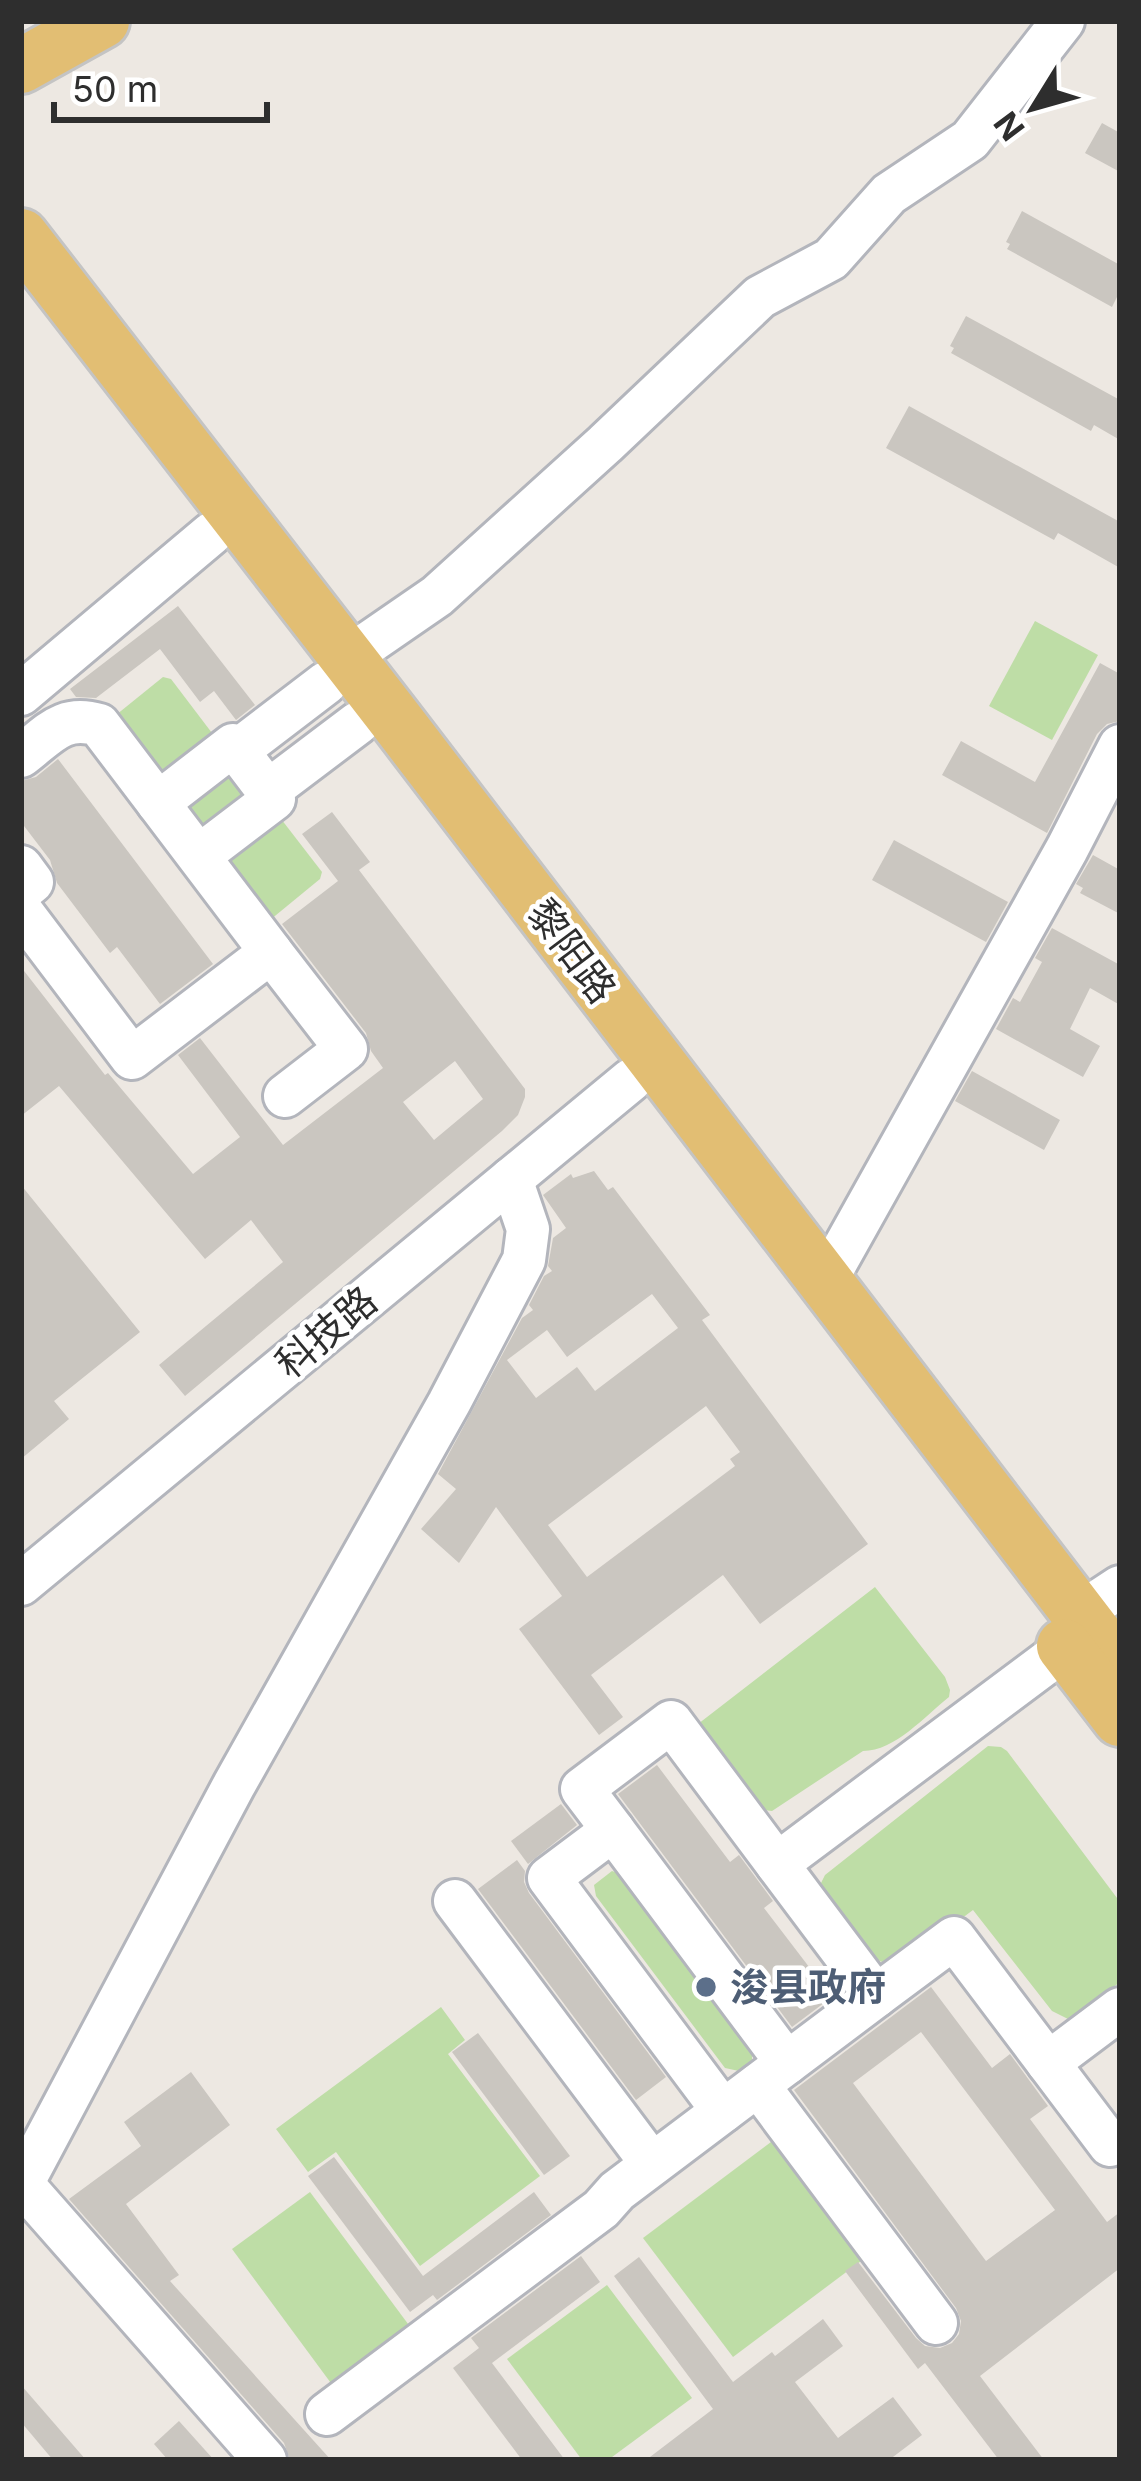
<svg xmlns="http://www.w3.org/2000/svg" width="1141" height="2481" font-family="Inter,'Noto Sans SC',sans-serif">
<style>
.green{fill:#bedda6}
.building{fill:#cac6c0;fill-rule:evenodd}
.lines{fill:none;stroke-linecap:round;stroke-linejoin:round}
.minor-casing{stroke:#b3b5bc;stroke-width:48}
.major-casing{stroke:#c4c4c4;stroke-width:60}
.minor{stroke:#fff;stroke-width:42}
.major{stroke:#e2be73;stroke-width:54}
.service-dot{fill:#5c6f8a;stroke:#fff;stroke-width:4.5}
.labels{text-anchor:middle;stroke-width:9;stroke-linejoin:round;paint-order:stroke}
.street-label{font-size:39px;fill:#2e2e2e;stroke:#fff}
.service-label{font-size:39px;font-weight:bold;fill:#4e5e75;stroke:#fff;text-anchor:start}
</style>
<rect width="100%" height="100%" fill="#ede8e2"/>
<!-- green -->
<g class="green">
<path d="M1035,621L1098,655L1052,740L989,706Z"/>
<path d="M163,677L171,679L215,737L162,782L116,715Z"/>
<path d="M232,765L256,791L204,835L181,804Z"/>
<path d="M278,815L322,872L320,879L270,920L222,855Z"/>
<path d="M875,1587L945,1677L950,1690L949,1697C925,1716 895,1751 863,1751L772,1811L764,1810L698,1724Z"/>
<path d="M988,1746L1001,1747L1007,1751L1120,1902V1982L1070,2020L1052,2011L973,1910L902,1963H884L868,1955L822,1895L820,1885L825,1875Z"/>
<path d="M612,1871L623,1875L752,2048V2060L739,2071L725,2068L596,1896L594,1885Z"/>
<path d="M441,2007L465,2040L448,2054L540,2176L420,2266L336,2152L308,2172L276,2129Z"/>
<path d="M775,2139L865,2258L733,2357L643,2238Z"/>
<path d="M310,2192L417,2336L339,2394L232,2249Z"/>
<path d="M607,2285L692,2398L608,2460H582L507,2359Z"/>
</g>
<!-- building -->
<g class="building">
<path d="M1102,123L1120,133V172L1085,153Z"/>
<path d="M1022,211L1120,265V291L1112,307L1007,249L1010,244L1006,242Z"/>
<path d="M966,316L1120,400V440L1094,425L1091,431L951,353L954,348L950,346Z"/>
<path d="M909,406L1120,522V568L1058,533L1054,540L886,448Z"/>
<path d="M178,606L255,705L236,720L214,691L200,702L160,649L96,698L76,697L70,689Z"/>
<path d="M1100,663L1120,674V721L1107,724L1097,734L1047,833L942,775L961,741L1035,782Z"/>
<path d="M58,759L213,964L160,1004L117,947L110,953L57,883L50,860L21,822V781L36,777Z"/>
<path d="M332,812L370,862L359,870L525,1089V1097L518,1115L502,1131L185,1396L159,1365L283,1262L251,1220L205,1259L59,1086L21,1116V967L105,1075L108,1073L193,1174L240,1137L178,1055L200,1038L283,1145L383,1068L371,1051L366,1033L282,924L338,881L302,834ZM455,1061L483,1099L434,1140L403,1102Z"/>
<path d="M894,840L1008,902L986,942L872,880Z"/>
<path d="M1093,855L1120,870V914L1080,893L1083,888L1076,884Z"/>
<path d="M1052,928L1120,965V1005L1090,988L1070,1029L1100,1046L1083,1077L996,1029L1013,998L1020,1002L1042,962L1035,958Z"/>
<path d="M972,1071L1060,1120L1044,1150L955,1101Z"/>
<path d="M594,1171L608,1190L613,1187L710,1315L702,1320L868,1544L760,1624L723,1575L591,1675L623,1717L599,1735L519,1629L562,1596L496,1507L459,1563L421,1529L456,1489L438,1474L522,1318L533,1310L529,1305L544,1276L552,1271L548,1266L553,1238L566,1228L543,1195L571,1174L573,1178ZM652,1294L678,1328L595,1391L577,1367L536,1398L507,1360L547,1330L567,1357ZM706,1406L740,1452L730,1459L735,1466L587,1577L548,1525Z"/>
<path d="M21,1185L140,1332L54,1401L69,1419L21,1459Z"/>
<path d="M657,1765L730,1862L739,1855L773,1901L764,1908L832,1997L792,2027L618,1794Z"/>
<path d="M561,1804L577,1825L528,1864L511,1841Z"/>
<path d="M517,1860L525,1871L524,1882L529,1893L666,2077L636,2100L478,1889Z"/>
<path d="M931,1987L992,2068L1010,2054L1048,2106L1030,2119L1107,2222L1120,2212V2268L980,2376L1044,2460H999L925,2363L918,2369L845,2271L858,2262L916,2338L925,2346L940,2348L952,2343L959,2334L961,2321L956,2308L794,2090ZM921,2032L1055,2210L986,2261L853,2083Z"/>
<path d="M478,2033L570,2156L544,2175L452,2052Z"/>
<path d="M191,2072L230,2125L126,2204L179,2275L170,2281L331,2460H290L284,2443L69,2199L141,2146L124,2122Z"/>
<path d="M334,2157L423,2276L534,2192L551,2215L437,2300L433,2295L410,2312L308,2176Z"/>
<path d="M581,2256L600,2282L492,2363L565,2460H522L453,2368L479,2348L471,2338Z"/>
<path d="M639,2257L733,2382L772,2352L775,2356L823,2319L843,2346L795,2382L838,2438L893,2397L922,2435L889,2460H646L713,2409L614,2276Z"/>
<path d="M21,2385L86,2460H53L21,2422Z"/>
<path d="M179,2421L214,2460H168L154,2444Z"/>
</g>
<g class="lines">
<!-- minor casing -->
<g class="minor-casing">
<g id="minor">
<path d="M347,658L437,596L605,444L760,297L831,259L889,194L970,140L1063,21"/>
<path d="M21,694L211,534"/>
<path d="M237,751L326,683"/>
<path d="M21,756C49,735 62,714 99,725L271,952L132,1058L21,911"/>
<path d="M268,791L358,723"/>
<path d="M158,803L233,745L274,799L199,856"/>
<path d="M21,867L32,882L21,891"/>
<path d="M271,952L346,1049L285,1096"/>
<path d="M825,1282L1067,849L1120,746"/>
<path d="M21,1584L631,1080"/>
<path d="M1079,1614L1120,1587"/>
<path d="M613,1830L582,1789L671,1722L777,1864"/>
<path d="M455,1901L652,2164"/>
<path d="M876,1996L954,1938L1110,2145"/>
<path d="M1048,2063L1120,2009"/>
<path d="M758,2085L936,2323"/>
<path d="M723,2111L549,1878L613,1830L787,2063"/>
<path d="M22,2184L265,2460"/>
<path d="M21,2186L234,1785L449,1403L524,1260L528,1229L511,1179"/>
<path d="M327,2414L601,2209L617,2191L876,1996L777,1864L1066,1648"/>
</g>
</g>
<!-- major casing -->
<g class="major-casing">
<g id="major">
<path d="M21,66L102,21"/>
<path d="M21,236L395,719L1120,1667"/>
<path d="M1064,1646L1120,1719"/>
</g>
</g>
<!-- minor -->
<use href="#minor" class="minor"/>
<!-- major -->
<use href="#major" class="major"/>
</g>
<!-- markers -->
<circle class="service-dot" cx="706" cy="1987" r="12"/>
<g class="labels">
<!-- street labels -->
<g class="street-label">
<text transform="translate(572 951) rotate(53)" y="14">黎阳路</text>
<text transform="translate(326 1332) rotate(-40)" y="14">科技路</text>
</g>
<!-- service labels -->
<g class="service-label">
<text x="730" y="2001">浚县政府</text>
</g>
</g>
<!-- border -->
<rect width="1141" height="2481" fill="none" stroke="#2e2e2e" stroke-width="48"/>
<!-- north arrow -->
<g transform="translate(1033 108) rotate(233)" stroke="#ffffff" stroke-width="9" paint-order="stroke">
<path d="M0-9L21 45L0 30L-21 45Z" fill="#2e2e2e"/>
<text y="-18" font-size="33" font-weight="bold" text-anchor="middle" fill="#2e2e2e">N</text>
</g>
<!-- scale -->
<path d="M54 102v18h213v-18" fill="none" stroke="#2e2e2e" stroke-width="6"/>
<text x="72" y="102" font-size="36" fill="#2e2e2e" stroke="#ffffff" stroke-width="9" paint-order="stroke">50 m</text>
</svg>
